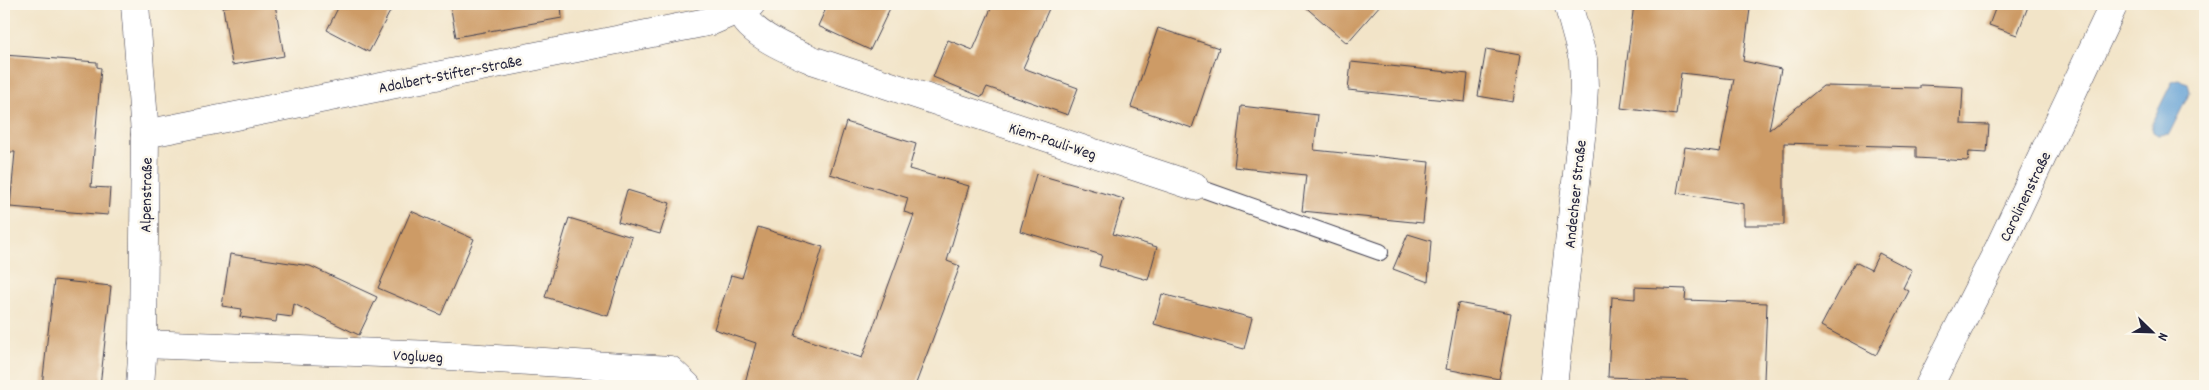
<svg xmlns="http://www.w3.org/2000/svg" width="2209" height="390" font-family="Dekko,sans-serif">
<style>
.water{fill:#64a1d5;stroke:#436288}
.building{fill:#cd9b66}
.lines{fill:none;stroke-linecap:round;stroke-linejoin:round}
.service-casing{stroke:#413f50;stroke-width:18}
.minor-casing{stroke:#413f50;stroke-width:29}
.tertiary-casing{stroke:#413f50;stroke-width:29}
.service{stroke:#fff;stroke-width:16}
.minor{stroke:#fff;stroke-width:28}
.tertiary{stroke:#fff;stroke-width:28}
.labels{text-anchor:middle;stroke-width:5;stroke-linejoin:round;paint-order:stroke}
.street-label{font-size:16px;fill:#22223b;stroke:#fbf7ec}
</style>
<rect width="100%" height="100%" fill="#fbf7ec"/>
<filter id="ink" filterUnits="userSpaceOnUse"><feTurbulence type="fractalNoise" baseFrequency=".02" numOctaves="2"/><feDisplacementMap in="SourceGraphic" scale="10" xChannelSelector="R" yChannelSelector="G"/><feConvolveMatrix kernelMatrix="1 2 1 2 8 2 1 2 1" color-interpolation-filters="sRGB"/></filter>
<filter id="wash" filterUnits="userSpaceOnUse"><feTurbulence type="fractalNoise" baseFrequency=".0096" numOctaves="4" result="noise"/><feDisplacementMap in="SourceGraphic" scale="20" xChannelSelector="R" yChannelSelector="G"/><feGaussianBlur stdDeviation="1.12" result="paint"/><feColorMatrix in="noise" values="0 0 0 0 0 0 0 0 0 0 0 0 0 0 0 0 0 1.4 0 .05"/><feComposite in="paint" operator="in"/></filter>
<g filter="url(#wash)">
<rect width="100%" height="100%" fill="#f2e4c8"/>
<!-- water -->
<path class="water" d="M2179,80L2188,83L2190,92L2169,134L2158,135L2153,132L2151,124L2172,82Z"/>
<g id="blocks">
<!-- building -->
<g class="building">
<path d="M240,4H275L284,56L232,65L223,7Z"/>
<path d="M340,4H394L369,52L327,30Z"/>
<path d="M450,4H561L562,18L456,37Z"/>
<path d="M828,4H892L870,50L818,26Z"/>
<path d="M993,4H1051L1023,68L1078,88L1068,115L987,87L982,97L933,77L948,40L973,50Z"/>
<path d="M1302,4H1381L1347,43Z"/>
<path d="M1634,4H1711L1750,9L1743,61L1781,69L1769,130L1823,86L1920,88V85L1963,87L1961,124L1989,125L1987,153L1969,152L1968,161L1916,158V147L1784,143V225H1744V204L1677,193L1685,147L1720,152L1734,79L1681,73L1676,115L1621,108Z"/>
<path d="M1997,4H2029L2017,35L1989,25Z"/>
<path d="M1158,28L1219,48L1192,128L1131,107Z"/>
<path d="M1486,49L1520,55L1513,102L1478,96Z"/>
<path d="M4,55L97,62V67L101,68L91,187L110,188L108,215L10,207L15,152H4Z"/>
<path d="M1351,62L1468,74L1465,102L1348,90Z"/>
<path d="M1241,106L1318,115L1314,150L1429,162L1423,223L1302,211L1306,175L1234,167Z"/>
<path d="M846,122L916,144L909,169L969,186L947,261L960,266L915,386H744L756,343L714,329L731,275L742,278L758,227L823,247L795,336L862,358L914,215L904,212L908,198L830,174Z"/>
<path d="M1036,174L1124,199L1113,234L1157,247L1148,280L1099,266L1102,255L1020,231Z"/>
<path d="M627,190L670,203L660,234L618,222Z"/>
<path d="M411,211L474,239L441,315L378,288Z"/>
<path d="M569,218L632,237L608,316L545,297Z"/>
<path d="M1408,234L1431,241L1428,282L1393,269Z"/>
<path d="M1879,253L1912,270L1903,288L1909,291L1876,355L1821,326L1855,262L1871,270Z"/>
<path d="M230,254L310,266L377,297L359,335L294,304L292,317L277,315L276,322L240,317L242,309L222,306Z"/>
<path d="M54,280L111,286L100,386H42Z"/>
<path d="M1635,287L1686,289L1685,300L1767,303L1764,380L1735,379L1734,386H1712L1687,385L1688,380L1608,377L1612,297L1635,299Z"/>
<path d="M1162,294L1252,318L1244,349L1154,324Z"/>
<path d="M1458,303L1511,313L1499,379L1446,369Z"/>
</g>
</g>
</g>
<g filter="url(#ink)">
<use href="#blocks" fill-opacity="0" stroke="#413f50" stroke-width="1"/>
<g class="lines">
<!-- service casing -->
<g class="service-casing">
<path id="service" d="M1194,186L1380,252"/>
</g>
<!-- minor casing -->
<g class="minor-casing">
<g id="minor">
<path d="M135,4L145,134L143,344L140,386"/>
<path d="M738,4C743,33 791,51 815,61L1194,186"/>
<path d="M145,134L712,21L751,4"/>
<path d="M143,344L434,355L670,370L687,386"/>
<path d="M1929,386L1999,248L2114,4"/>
</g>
</g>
<!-- tertiary casing -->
<g class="tertiary-casing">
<path id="tertiary" d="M1553,386L1581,138L1584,87L1583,59L1568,4"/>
</g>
<!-- service -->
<use href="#service" class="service"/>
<!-- minor -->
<use href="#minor" class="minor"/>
<!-- tertiary -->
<use href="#tertiary" class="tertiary"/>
</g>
</g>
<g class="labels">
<!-- street labels -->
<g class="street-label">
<text transform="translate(450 73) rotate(-11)" y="6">Adalbert-Stifter-Straße</text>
<text transform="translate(1053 140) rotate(18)" y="6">Kiem-Pauli-Weg</text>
<text transform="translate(1574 194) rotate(-84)" y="6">Andechser Straße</text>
<text transform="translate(145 195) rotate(-89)" y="6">Alpenstraße</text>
<text transform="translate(2024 196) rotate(-64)" y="6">Carolinenstraße</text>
<text transform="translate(418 355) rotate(3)" y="6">Voglweg</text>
</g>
</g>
<!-- margin -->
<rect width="2209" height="390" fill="none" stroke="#fbf7ec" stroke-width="20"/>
<!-- north arrow -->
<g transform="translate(2152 332) rotate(113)" stroke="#fbf7ec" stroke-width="4" paint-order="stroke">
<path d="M0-4L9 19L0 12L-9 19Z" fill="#22223b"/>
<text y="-8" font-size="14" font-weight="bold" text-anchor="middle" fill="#22223b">N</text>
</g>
</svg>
